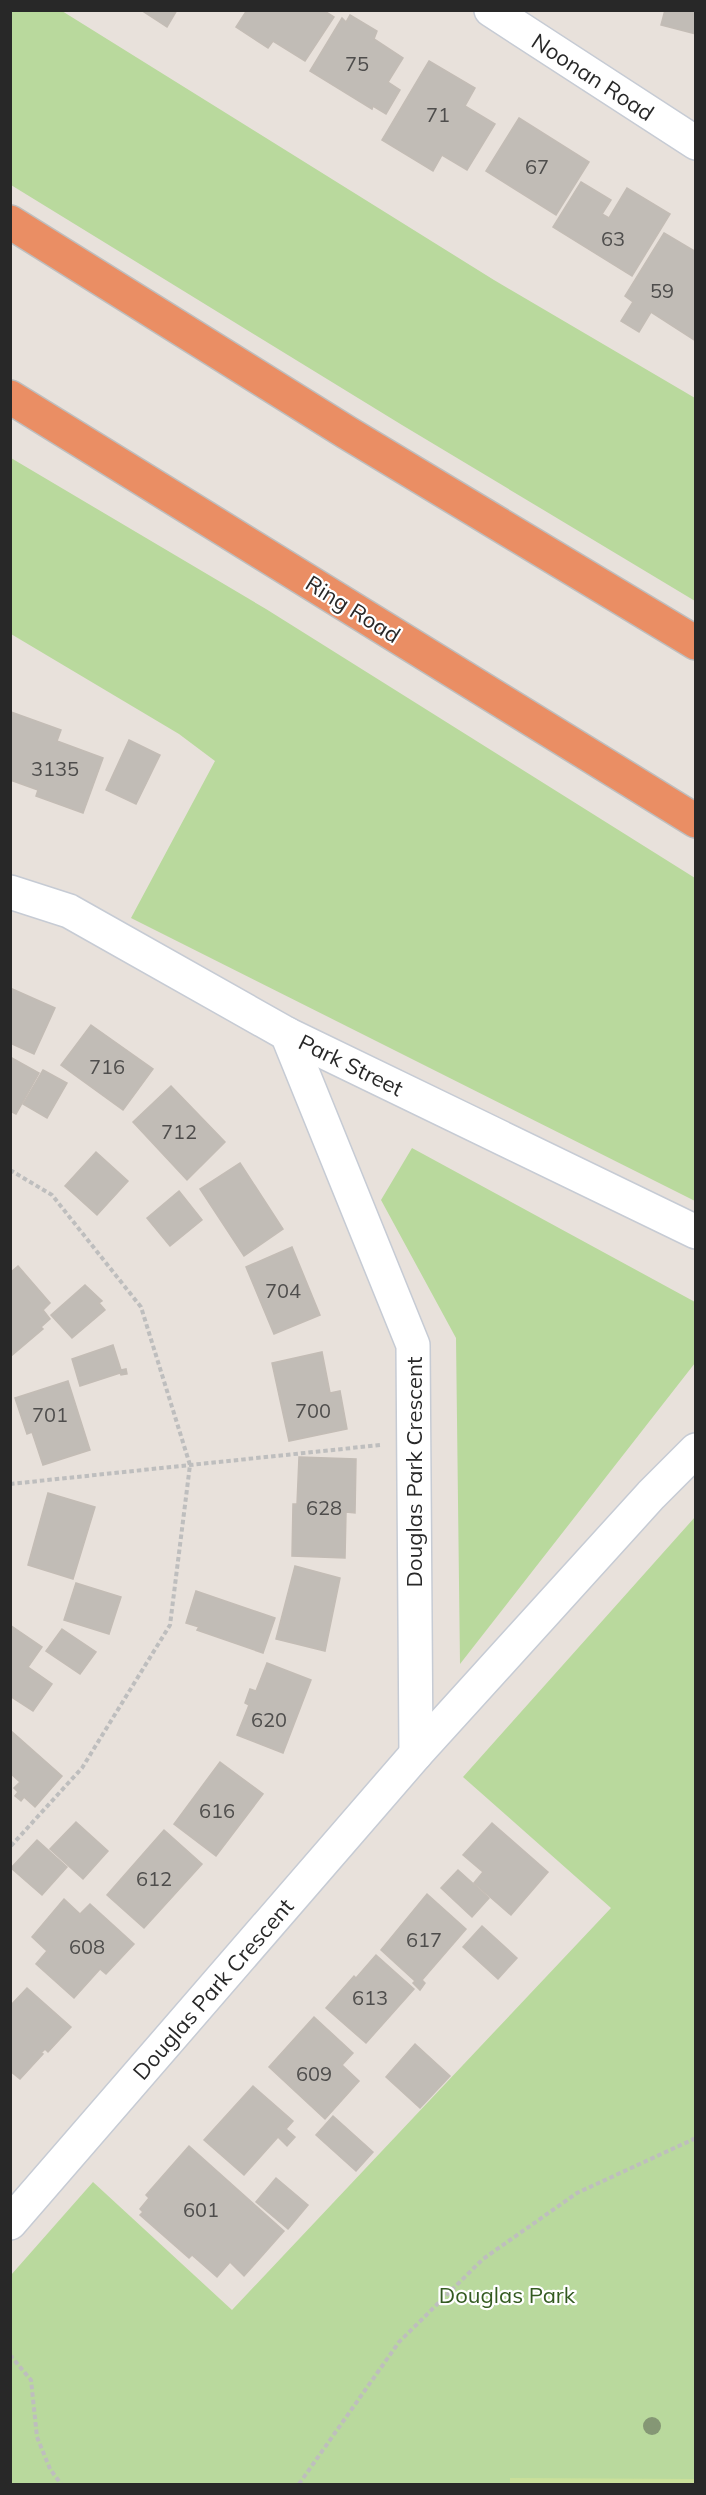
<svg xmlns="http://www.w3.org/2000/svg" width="706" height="2495" font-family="Mulish,sans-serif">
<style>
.green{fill:#b9d99d}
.pitch{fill:#cadf9a}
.building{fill:#c1bcb6;stroke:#c3bcb5;stroke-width:1.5}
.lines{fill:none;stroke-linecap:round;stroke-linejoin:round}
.street-casing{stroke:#c6cbd4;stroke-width:36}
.highway-casing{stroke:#bebebe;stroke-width:36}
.path{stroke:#bebebe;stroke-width:4;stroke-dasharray:4.5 3;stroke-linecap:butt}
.street{stroke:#fff;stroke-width:33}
.highway{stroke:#ea8e64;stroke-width:33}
.tree{fill:#859775}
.labels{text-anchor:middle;stroke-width:4.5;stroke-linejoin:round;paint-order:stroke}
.number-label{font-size:20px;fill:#4e4d4c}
.street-label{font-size:22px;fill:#282828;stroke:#fff}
.park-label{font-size:22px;fill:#345b21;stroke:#fff}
</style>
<rect width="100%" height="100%" fill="#e8e1db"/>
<!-- green -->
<g class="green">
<path d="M10,11H62L494,280L695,398V601L402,425L11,185Z"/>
<path d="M11,458L266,609L695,878V1201L131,918L215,761L179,734L11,634Z"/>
<path d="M412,1148L695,1302V1363L460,1664L456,1338L381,1200Z"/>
<path d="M695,1517V2484H11V2275L93,2182L232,2310L611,1908L463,1777Z"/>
</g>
<!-- pitch -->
<path class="pitch" d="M510,2478L695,2479L696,2484H510Z"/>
<!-- building -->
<g class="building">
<path d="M141,10H177L167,27Z"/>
<path d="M247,10H323L334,17L305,61L273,41L268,48L236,27Z"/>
<path d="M665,10H696V34L661,25Z"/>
<path d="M350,15L377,31L374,39L403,58L388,82L400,90L386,114L373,106L372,109L310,71L342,18L346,22Z"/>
<path d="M429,61L475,88L465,106L495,124L467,170L442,155L433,171L382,140Z"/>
<path d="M519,118L589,162L556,215L486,171Z"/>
<path d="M581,182L611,200L602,214L609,218L627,188L670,214L632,276L553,227Z"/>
<path d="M664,233L696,252V341L651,312L639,332L621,321L633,302L625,296Z"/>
<path d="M11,712L61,730L57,741L103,758L83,813L36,796L38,790L10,780Z"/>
<path d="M129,740L160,755L136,804L106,790Z"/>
<path d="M10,988L55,1008L34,1054L10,1043Z"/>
<path d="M91,1025L153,1069L123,1110L61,1065Z"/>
<path d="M10,1057L39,1073L16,1114L10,1111Z"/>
<path d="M43,1070L67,1083L47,1118L23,1104Z"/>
<path d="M171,1086L225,1142L187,1180L133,1122Z"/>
<path d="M96,1152L128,1181L97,1215L65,1186Z"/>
<path d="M240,1163L283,1229L244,1256L200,1189Z"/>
<path d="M179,1191L202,1220L170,1246L147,1218Z"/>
<path d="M292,1247L320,1315L274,1334L246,1267Z"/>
<path d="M18,1266L50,1303L43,1310L50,1319L41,1327L43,1329L10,1357V1273Z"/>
<path d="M85,1285L102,1301L99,1303L105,1310L72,1338L51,1315Z"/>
<path d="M113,1345L121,1370L126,1369L127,1374L121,1375L120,1373L80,1386L72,1359Z"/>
<path d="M322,1352L330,1393L340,1391L347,1429L289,1441L272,1363Z"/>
<path d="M68,1381L90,1450L43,1465L32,1432L27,1434L15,1398Z"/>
<path d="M299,1457L356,1459L355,1513L346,1512L345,1558L292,1556L293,1504H297Z"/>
<path d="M48,1493L95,1507L73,1579L28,1565Z"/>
<path d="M295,1566L340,1578L325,1651L276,1639Z"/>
<path d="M76,1583L121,1597L109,1634L64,1620Z"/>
<path d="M196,1591L275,1618L263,1653L197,1630L199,1627L186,1623Z"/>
<path d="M10,1625L42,1647L28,1667L52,1684L33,1711L10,1696Z"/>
<path d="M62,1629L96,1652L80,1674L46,1651Z"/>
<path d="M267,1663L311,1680L283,1753L237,1735L249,1705L245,1703L250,1689L256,1691Z"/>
<path d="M10,1730L62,1776L35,1807L24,1797L21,1801L15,1796L18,1792L14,1788L20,1782L10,1773Z"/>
<path d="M220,1762L263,1794L216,1856L174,1824Z"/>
<path d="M76,1822L108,1851L83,1879L50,1849Z"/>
<path d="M492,1823L548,1872L511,1915L474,1883L483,1872L463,1855Z"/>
<path d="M164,1830L202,1864L144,1928L107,1895Z"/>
<path d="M37,1840L67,1867L42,1895L11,1868Z"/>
<path d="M458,1870L489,1898L472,1917L441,1888Z"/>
<path d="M427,1894L466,1929L422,1980L425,1983L420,1990L413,1983L415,1981L381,1950Z"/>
<path d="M64,1899L80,1914L90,1904L134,1944L106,1974L100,1969L74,1998L36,1964L47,1951L32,1937Z"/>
<path d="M482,1926L517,1958L498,1979L463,1947Z"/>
<path d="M376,1955L414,1989L366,2043L326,2008L354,1976L356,1978Z"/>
<path d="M27,1988L71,2027L48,2052L45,2049L41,2053L43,2054L20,2079L10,2071V2006Z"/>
<path d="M314,2017L353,2053L342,2065L359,2081L325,2119L269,2067Z"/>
<path d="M415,2044L450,2076L420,2108L386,2077Z"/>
<path d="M253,2086L293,2121L286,2129L295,2137L287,2146L278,2137L244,2175L204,2140Z"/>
<path d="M333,2116L373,2152L356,2171L316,2135Z"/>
<path d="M189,2146L284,2231L244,2276L230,2262L217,2277L192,2255L189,2258L140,2215L143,2212L140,2209L149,2198L146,2195Z"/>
<path d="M276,2178L308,2205L288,2229L256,2202Z"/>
</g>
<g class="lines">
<!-- street casing -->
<g class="street-casing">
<g id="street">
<path d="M491,10L696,143"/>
<path d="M10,892L69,911L287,1034L696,1232"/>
<path d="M287,1034L413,1345L416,1754"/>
<path d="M10,2223L416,1754L651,1495L696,1450"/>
</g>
</g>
<!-- highway casing -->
<g class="highway-casing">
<g id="highway">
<path d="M10,222L346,432L696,643"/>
<path d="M10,397L696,821"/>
</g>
</g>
<!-- path -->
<g class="path">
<path d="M10,1170L52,1195L141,1307L190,1465L170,1625L82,1768L10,1847"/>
<path d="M10,1484L380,1445"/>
<path d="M10,2355L31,2380L37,2437L50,2469L61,2484"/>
<path d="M299,2484L399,2342L483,2259L577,2193L696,2138"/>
</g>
<!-- street -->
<use href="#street" class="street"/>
<!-- highway -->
<use href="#highway" class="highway"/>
</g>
<!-- trees -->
<circle class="tree" cx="652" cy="2426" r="9"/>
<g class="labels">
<!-- number labels -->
<g class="number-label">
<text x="357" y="71">75</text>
<text x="438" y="122">71</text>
<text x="537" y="174">67</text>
<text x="613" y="246">63</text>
<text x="662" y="298">59</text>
<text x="55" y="776">3135</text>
<text x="107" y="1074">716</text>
<text x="179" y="1139">712</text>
<text x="283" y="1298">704</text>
<text x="313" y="1418">700</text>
<text x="50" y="1422">701</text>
<text x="324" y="1515">628</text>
<text x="269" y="1727">620</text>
<text x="217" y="1818">616</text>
<text x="154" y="1886">612</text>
<text x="424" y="1947">617</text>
<text x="87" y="1954">608</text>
<text x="370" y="2005">613</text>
<text x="314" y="2081">609</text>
<text x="201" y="2217">601</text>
</g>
<!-- street labels -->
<g class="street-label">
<text transform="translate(593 77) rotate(33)" y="8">Noonan Road</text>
<text transform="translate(353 609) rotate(32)" y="8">Ring Road</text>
<text transform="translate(351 1065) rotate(26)" y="8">Park Street</text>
<text transform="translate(414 1472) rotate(-90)" y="8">Douglas Park Crescent</text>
<text transform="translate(213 1989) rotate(-49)" y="8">Douglas Park Crescent</text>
</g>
<!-- park labels -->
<g class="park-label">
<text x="507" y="2303">Douglas Park</text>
</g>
</g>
<!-- border -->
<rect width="706" height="2495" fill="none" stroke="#282828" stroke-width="24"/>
</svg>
